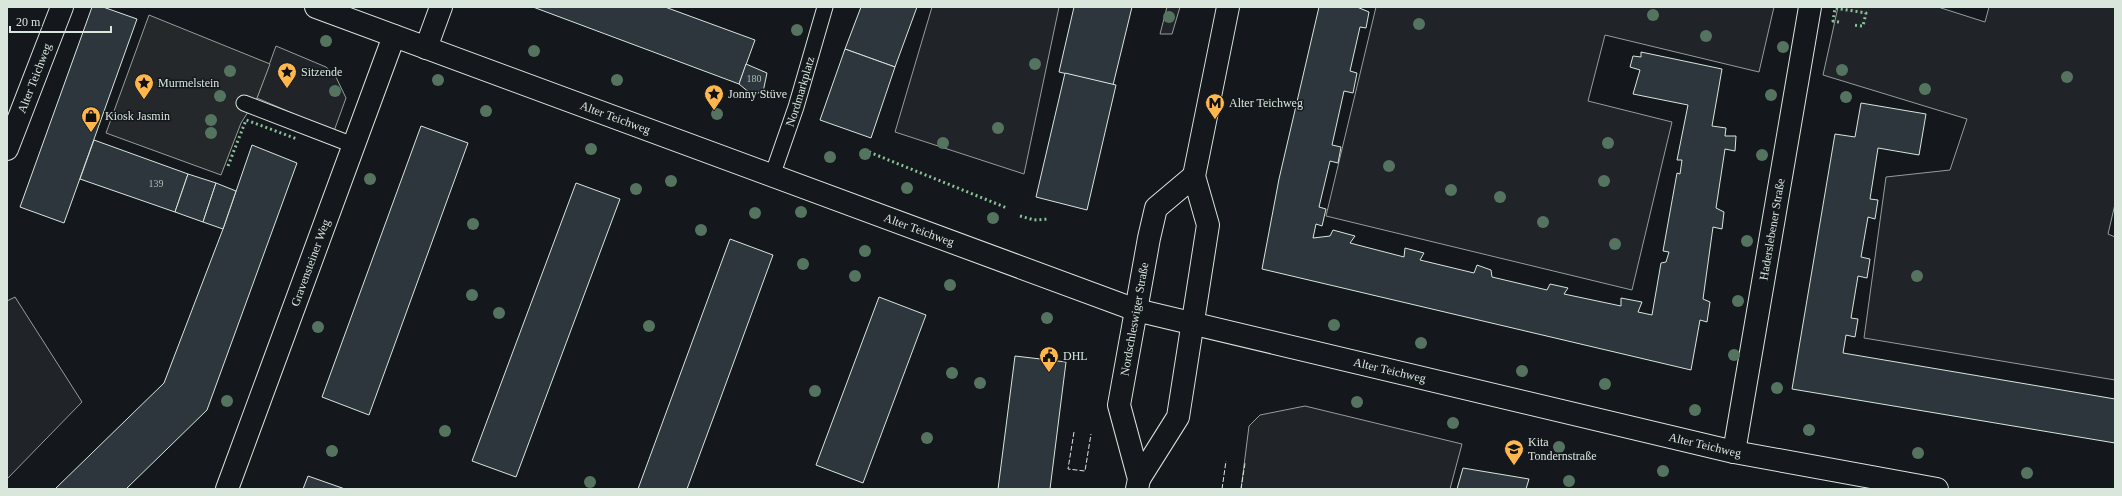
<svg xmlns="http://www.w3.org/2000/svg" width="2122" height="496" font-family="Georgia,serif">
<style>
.green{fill:#202428;stroke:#939e99}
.parking{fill:#24282b;stroke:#939e99}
.building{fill:#2c363c;stroke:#d8e6dc}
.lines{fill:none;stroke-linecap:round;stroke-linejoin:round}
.service-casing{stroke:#d8e6dc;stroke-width:17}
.minor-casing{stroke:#d8e6dc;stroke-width:24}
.tertiary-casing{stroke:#d8e6dc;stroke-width:24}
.primary-casing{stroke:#d8e6dc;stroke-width:24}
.service{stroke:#14181c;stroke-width:15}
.minor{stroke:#14181c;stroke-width:22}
.tertiary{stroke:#14181c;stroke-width:22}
.primary{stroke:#14181c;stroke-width:22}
.hedge{stroke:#8ac095;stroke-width:3;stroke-dasharray:2 3;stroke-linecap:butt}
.fence{stroke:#d8e6dc;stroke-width:1;stroke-dasharray:5 2;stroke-linecap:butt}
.tree{fill:#55745f}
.labels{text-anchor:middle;stroke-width:3;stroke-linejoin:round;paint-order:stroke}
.number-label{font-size:10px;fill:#adbab4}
.poi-label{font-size:12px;fill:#d8e6dc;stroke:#14181c;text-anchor:start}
.street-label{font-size:12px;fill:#d8e6dc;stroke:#14181c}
</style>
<rect width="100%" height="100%" fill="#14181c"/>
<!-- green -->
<g class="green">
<path d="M932,7H1059L1024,174L895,132Z"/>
<path d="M1167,7H1180L1172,34H1160Z"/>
<path d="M1376,7H1774L1759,72L1605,35L1588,101L1672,122L1632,290L1326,216Z"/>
<path d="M1838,7H1938L1985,22L1989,7H2115V204L2108,234L2115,237V380L1864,338L1886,177L1950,170L1967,119L1823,75Z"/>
<path d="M276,46L326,67L335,75L346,98L334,131L257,98Z"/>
<path d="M15,297L82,402L7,479V301Z"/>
<path d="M1305,406L1462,444L1450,489H1241L1249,426L1260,415Z"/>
</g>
<!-- parking -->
<path class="parking" d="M149,15L270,64L257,98L241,123L221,175L106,133Z"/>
<!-- building -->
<g class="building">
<path d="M92,7H103L137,19L64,223L20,207Z"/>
<path d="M533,7H665L755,40L739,84Z"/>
<path d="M861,7H917L895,67L845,49Z"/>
<path d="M1074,7H1132L1113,85L1059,72Z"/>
<path d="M1319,7H1357L1369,12L1366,28L1360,27L1350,71L1357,73L1353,93L1344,91L1332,145L1341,147L1338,163L1330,161L1319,207L1326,209L1322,226L1316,224L1313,238L1330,236L1333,230L1355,236L1350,243L1404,257L1405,248L1424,253L1420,260L1474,273L1477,265L1491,270L1492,277L1547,290L1550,284L1568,288L1564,294L1621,306V298L1642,302L1638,312L1652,315L1661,263L1666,262L1669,252L1663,251L1677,173L1680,174L1682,160H1677L1688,105L1633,94L1640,70L1630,67L1633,56L1641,57V52L1722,69L1712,126L1726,128L1725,136H1736L1735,151L1725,149L1716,208L1724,212L1722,229L1713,227L1703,299L1710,302L1707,322L1700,320L1691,370L1262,269L1279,179Z"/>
<path d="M845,49L895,67L871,138L820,120Z"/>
<path d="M746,64L767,73L763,92L751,94L739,84Z"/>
<path d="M1065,73L1116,85L1087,210L1036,197Z"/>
<path d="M1861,103L1926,114L1919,155L1878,148L1870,199L1878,200L1875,219L1868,217L1861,257L1870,259L1867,278L1858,276L1851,318L1858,319L1855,337L1846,335L1843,353L2115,399V443L1792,389L1835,134L1855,137Z"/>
<path d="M421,126L468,143L369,415L322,397Z"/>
<path d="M94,140L188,174L175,212L80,179Z"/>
<path d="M252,145L297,163L207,410L126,489H55L164,383L223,229Z"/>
<path d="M188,174L216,183L203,222L175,212Z"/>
<path d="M216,183L236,191L223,229L203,222Z"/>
<path d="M576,183L620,199L516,477L472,461Z"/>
<path d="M730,239L773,255L721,397L687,489H638Z"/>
<path d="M879,297L926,315L863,483L816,465Z"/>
<path d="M1015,356L1066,362L1050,489H998Z"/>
<path d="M1463,468L1529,479L1526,489H1457Z"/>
<path d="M308,476L345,489H303Z"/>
</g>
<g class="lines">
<!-- service casing -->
<g class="service-casing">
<g id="service">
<path d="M244,103L353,145"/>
<path id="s1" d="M772,176L796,107L825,7"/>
</g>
</g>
<!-- minor casing -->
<g class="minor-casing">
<g id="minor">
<path d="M426,48L441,7"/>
<path id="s2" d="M7,149L62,7"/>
<path id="s3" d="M1734,452L1810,7"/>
<path id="s4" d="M227,489L394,36"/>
</g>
</g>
<!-- tertiary casing -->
<g class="tertiary-casing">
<g id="tertiary">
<path id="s5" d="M316,7L1136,310L1734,452L1937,489"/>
</g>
</g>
<!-- primary casing -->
<g class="primary-casing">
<g id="primary">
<path d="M1139,479L1178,417L1208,225L1194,176L1228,7"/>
<path id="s6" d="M1137,489L1139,479L1119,405L1149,238L1156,208L1194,176"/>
</g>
</g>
<!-- service -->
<use href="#service" class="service"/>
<!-- minor -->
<use href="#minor" class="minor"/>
<!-- tertiary -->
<use href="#tertiary" class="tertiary"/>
<!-- primary -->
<use href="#primary" class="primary"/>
<!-- hedge -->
<g class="hedge">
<path d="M1839,22L1833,21L1835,8L1866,13L1863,26L1853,25"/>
<path d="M869,152L1007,208"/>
<path d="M228,166L246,120L297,139"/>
<path d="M1020,216L1034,220L1049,219"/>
</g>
<!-- fence -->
<g class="fence">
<path d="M1074,432L1068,469L1085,471L1091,434"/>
<path d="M1222,489L1226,461"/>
<path d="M1241,489L1245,463"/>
</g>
</g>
<!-- trees -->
<g class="tree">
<circle cx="1653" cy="15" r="6"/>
<circle cx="1169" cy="17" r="6"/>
<circle cx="1419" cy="24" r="6"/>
<circle cx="797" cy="30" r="6"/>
<circle cx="1706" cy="36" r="6"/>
<circle cx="326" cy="41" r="6"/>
<circle cx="1783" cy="47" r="6"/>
<circle cx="534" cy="51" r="6"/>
<circle cx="1035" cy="64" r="6"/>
<circle cx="1842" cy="70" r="6"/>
<circle cx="230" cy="71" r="6"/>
<circle cx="2067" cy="77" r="6"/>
<circle cx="438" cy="80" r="6"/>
<circle cx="617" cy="80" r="6"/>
<circle cx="1925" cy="89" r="6"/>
<circle cx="335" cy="91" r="6"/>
<circle cx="1771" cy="95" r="6"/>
<circle cx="220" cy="96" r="6"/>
<circle cx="1846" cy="97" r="6"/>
<circle cx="486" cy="111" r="6"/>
<circle cx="717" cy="114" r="6"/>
<circle cx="211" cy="120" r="6"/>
<circle cx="998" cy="128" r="6"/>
<circle cx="211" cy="133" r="6"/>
<circle cx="943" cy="143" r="6"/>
<circle cx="1608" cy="143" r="6"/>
<circle cx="591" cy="149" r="6"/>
<circle cx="865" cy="154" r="6"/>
<circle cx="1762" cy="155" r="6"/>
<circle cx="830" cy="157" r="6"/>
<circle cx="1389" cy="166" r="6"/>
<circle cx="370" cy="179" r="6"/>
<circle cx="671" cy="181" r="6"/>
<circle cx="1604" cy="181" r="6"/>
<circle cx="907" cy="188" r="6"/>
<circle cx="636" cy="189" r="6"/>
<circle cx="1451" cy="190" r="6"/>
<circle cx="1500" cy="197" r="6"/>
<circle cx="801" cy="212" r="6"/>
<circle cx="755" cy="213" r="6"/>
<circle cx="993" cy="218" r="6"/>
<circle cx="1543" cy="222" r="6"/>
<circle cx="473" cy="224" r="6"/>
<circle cx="701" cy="230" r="6"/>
<circle cx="1747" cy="241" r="6"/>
<circle cx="1615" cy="244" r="6"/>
<circle cx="865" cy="251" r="6"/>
<circle cx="803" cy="264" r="6"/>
<circle cx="855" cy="276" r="6"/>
<circle cx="1917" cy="276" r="6"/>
<circle cx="950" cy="285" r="6"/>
<circle cx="472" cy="295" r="6"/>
<circle cx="1738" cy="301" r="6"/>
<circle cx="499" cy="313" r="6"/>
<circle cx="1047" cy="318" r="6"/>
<circle cx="1334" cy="325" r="6"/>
<circle cx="649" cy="326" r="6"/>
<circle cx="318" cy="327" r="6"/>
<circle cx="1421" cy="343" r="6"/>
<circle cx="1734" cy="355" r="6"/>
<circle cx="1522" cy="371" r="6"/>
<circle cx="952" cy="373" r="6"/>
<circle cx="980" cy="383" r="6"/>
<circle cx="1605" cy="384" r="6"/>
<circle cx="1777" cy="388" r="6"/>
<circle cx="815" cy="391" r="6"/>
<circle cx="227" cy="401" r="6"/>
<circle cx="1357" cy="402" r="6"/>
<circle cx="1695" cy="410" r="6"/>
<circle cx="1453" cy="423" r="6"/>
<circle cx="1809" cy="430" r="6"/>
<circle cx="445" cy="431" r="6"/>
<circle cx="927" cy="438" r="6"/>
<circle cx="1559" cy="447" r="6"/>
<circle cx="332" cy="451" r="6"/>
<circle cx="1918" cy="453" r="6"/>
<circle cx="1663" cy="471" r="6"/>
<circle cx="2027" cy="473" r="6"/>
<circle cx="1569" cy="481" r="6"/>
<circle cx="590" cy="482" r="6"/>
</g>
<!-- icons -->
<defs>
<g id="sight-pin" transform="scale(1)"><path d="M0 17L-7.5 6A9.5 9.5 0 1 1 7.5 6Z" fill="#ffb74d" stroke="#14181c"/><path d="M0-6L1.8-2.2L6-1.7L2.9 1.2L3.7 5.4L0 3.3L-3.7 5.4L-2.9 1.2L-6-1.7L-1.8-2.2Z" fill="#111"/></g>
<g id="metro-pin" transform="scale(1)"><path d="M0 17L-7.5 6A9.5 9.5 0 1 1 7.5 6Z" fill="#ffb74d" stroke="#14181c"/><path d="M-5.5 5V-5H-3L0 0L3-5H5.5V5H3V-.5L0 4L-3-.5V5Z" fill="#111"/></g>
<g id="shop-pin" transform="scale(1)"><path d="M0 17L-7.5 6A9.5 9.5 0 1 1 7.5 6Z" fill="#ffb74d" stroke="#14181c"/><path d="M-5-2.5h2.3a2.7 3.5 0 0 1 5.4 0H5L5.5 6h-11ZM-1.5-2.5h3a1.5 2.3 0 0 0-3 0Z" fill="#111"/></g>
<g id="civic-pin" transform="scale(1)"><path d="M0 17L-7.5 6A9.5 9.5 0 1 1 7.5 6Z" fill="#ffb74d" stroke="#14181c"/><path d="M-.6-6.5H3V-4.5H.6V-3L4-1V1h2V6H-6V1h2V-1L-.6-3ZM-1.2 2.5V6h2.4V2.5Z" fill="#111"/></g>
<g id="school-pin" transform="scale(1)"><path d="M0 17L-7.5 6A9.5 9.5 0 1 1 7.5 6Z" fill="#ffb74d" stroke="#14181c"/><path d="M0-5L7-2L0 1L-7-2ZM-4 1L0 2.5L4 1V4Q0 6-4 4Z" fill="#111"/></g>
</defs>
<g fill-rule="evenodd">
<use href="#sight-pin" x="287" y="72"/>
<use href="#sight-pin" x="144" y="83"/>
<use href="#sight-pin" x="714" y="94"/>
<use href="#metro-pin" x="1215" y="103"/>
<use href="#shop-pin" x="91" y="116"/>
<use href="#civic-pin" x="1049" y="356"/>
<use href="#school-pin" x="1514" y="449"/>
</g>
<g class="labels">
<!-- number labels -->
<g class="number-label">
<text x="754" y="82">180</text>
<text x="156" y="187">139</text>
</g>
<!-- poi labels -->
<g class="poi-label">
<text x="301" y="76">Sitzende</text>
<text x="158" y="87">Murmelstein</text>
<text x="728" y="98">Jonny Stüve</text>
<text x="1229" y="107">Alter Teichweg</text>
<text x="105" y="120">Kiosk Jasmin</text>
<text x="1063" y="360">DHL</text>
<text x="1528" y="446">Kita<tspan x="1528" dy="14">Tondernstraße</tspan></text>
</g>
<!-- street labels -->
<g class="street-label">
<text dy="4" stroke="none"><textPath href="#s2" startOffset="76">Alter Teichweg</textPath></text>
<text dy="4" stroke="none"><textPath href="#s1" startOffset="89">Nordmarkplatz</textPath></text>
<text dy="4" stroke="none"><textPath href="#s5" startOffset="319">Alter Teichweg</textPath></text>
<text dy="4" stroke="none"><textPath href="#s3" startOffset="226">Haderslebener Straße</textPath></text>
<text dy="4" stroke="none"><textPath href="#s5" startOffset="643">Alter Teichweg</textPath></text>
<text dy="4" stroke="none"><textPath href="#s4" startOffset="241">Gravensteiner Weg</textPath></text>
<text dy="4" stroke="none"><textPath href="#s6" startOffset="174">Nordschleswiger Straße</textPath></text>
<text dy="4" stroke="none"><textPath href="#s5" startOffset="1135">Alter Teichweg</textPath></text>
<text dy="4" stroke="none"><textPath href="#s5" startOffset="1459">Alter Teichweg</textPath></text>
</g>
</g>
<!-- border -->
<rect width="2122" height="496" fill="none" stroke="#d8e6dc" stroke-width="16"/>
<!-- scale -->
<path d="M10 26v6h101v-6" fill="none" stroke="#d8e6dc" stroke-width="2"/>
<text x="16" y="26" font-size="12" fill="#d8e6dc" stroke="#14181c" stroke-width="3" paint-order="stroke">20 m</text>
</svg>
